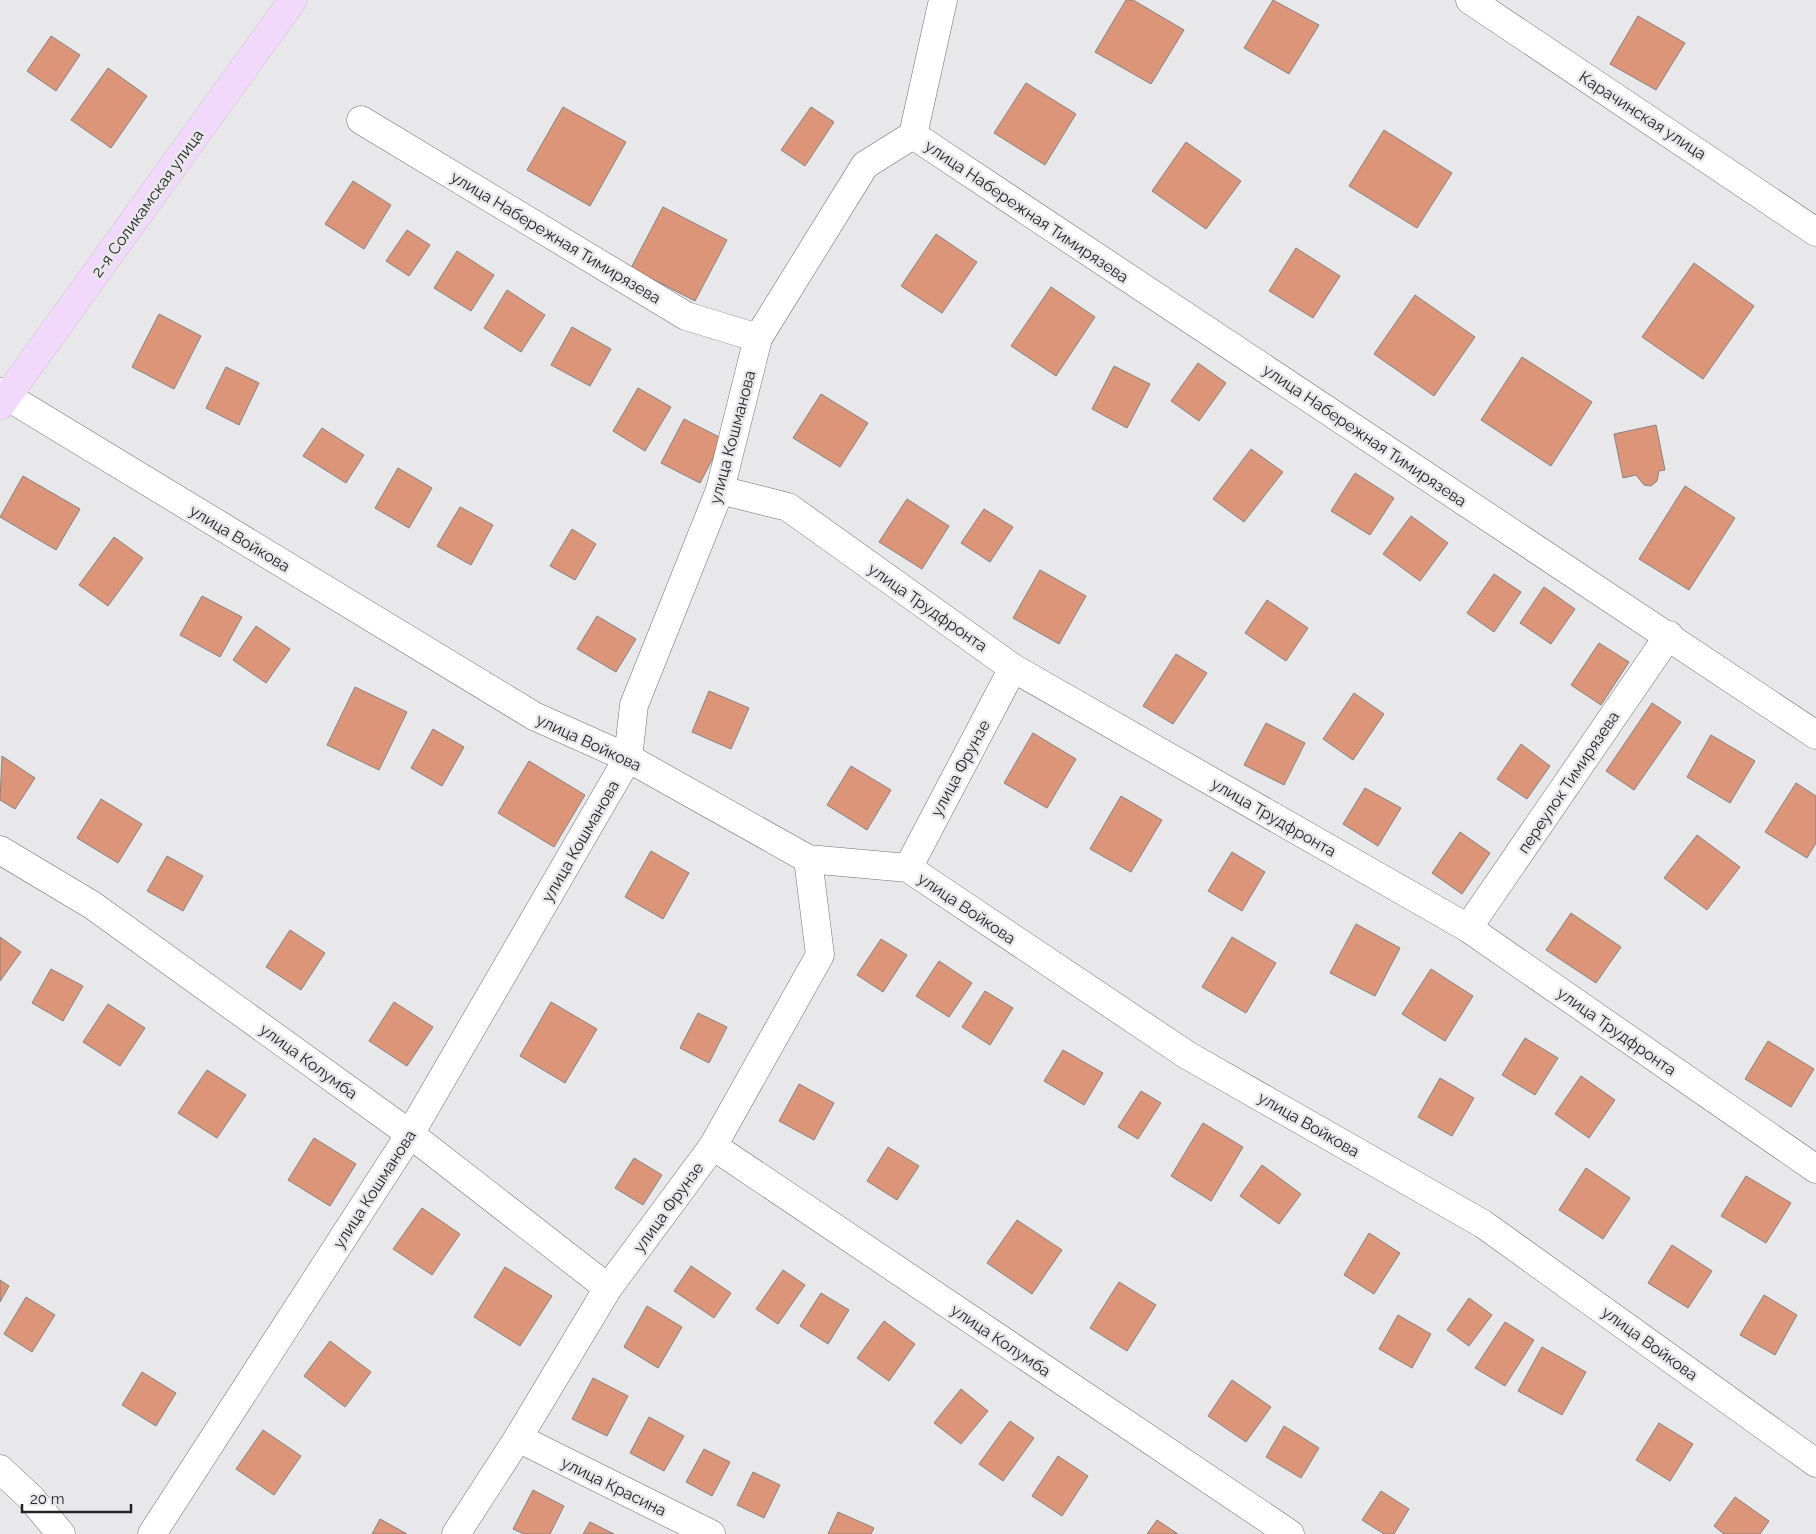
<svg xmlns="http://www.w3.org/2000/svg" width="1816" height="1534" font-family="Raleway,sans-serif">
<style>
.building{fill:#dd9579;stroke:#858382}
.lines{fill:none;stroke-linecap:round;stroke-linejoin:round}
.minor-casing{stroke:#707072;stroke-width:29}
.primary-casing{stroke:#c6c6c6;stroke-width:29}
.minor{stroke:#fff;stroke-width:28}
.primary{stroke:#f2d9fb;stroke-width:28}
.labels{text-anchor:middle;stroke-width:5;stroke-linejoin:round;paint-order:stroke}
.street-label{font-size:16px;fill:#232424;stroke:#e8e8eb}
</style>
<rect width="100%" height="100%" fill="#e8e8eb"/>
<!-- building -->
<g class="building">
<path d="M1126,0H1133L1184,30L1151,84L1095,52Z"/>
<path d="M1273,0L1319,25L1289,74L1244,48Z"/>
<path d="M1638,16L1685,43L1656,90L1610,64Z"/>
<path d="M51,36L80,55L56,91L27,71Z"/>
<path d="M108,68L147,96L111,148L71,120Z"/>
<path d="M1026,83L1076,114L1045,165L994,133Z"/>
<path d="M563,107L626,142L590,206L527,170Z"/>
<path d="M811,107L834,122L805,166L781,150Z"/>
<path d="M1384,130L1452,173L1417,228L1349,186Z"/>
<path d="M1186,142L1241,181L1206,229L1152,191Z"/>
<path d="M353,181L391,205L364,249L325,224Z"/>
<path d="M663,207L727,240L695,301L631,268Z"/>
<path d="M407,230L430,245L409,276L386,261Z"/>
<path d="M936,234L977,262L942,313L901,286Z"/>
<path d="M1296,248L1340,276L1313,318L1269,291Z"/>
<path d="M457,251L494,275L471,311L434,288Z"/>
<path d="M1694,263L1754,306L1703,379L1642,337Z"/>
<path d="M1051,287L1095,317L1056,376L1011,346Z"/>
<path d="M507,290L545,315L521,352L484,328Z"/>
<path d="M1415,295L1475,337L1434,396L1374,354Z"/>
<path d="M159,314L201,336L174,389L132,367Z"/>
<path d="M572,327L611,349L590,386L551,365Z"/>
<path d="M1522,357L1592,402L1551,466L1481,420Z"/>
<path d="M1198,363L1226,383L1199,421L1171,401Z"/>
<path d="M1114,366L1150,384L1127,428L1092,409Z"/>
<path d="M226,367L259,383L239,425L206,408Z"/>
<path d="M638,388L671,407L645,451L613,431Z"/>
<path d="M821,394L868,423L840,467L793,438Z"/>
<path d="M684,419L723,439L700,483L661,463Z"/>
<path d="M1656,425L1665,470L1659,471L1657,481L1651,486L1644,485L1636,475L1623,478L1614,434Z"/>
<path d="M322,428L364,455L346,483L303,456Z"/>
<path d="M1251,449L1283,472L1244,522L1213,499Z"/>
<path d="M398,468L432,488L409,528L375,508Z"/>
<path d="M1355,473L1394,498L1370,535L1331,511Z"/>
<path d="M23,476L80,509L56,550L0,517Z"/>
<path d="M1685,486L1735,518L1689,590L1639,559Z"/>
<path d="M907,499L949,526L922,569L879,542Z"/>
<path d="M460,507L493,525L471,565L437,546Z"/>
<path d="M984,509L1013,527L990,562L961,543Z"/>
<path d="M1411,516L1448,543L1420,581L1383,554Z"/>
<path d="M572,529L596,544L575,580L550,566Z"/>
<path d="M114,537L143,558L108,606L79,585Z"/>
<path d="M1040,570L1086,596L1059,644L1013,618Z"/>
<path d="M1494,574L1521,592L1494,632L1467,613Z"/>
<path d="M1544,587L1575,609L1551,644L1520,623Z"/>
<path d="M202,596L242,617L220,657L180,635Z"/>
<path d="M1267,600L1308,628L1286,661L1245,633Z"/>
<path d="M597,616L636,639L616,672L577,649Z"/>
<path d="M256,626L290,649L266,683L233,660Z"/>
<path d="M1599,643L1629,662L1601,705L1571,685Z"/>
<path d="M1176,654L1207,673L1173,724L1143,706Z"/>
<path d="M355,687L407,712L379,770L327,745Z"/>
<path d="M709,691L749,708L731,749L692,732Z"/>
<path d="M1354,693L1384,714L1353,760L1323,739Z"/>
<path d="M1652,703L1681,722L1634,790L1606,771Z"/>
<path d="M1266,723L1305,743L1284,785L1244,765Z"/>
<path d="M433,729L464,747L442,786L411,768Z"/>
<path d="M1033,733L1076,759L1047,808L1004,783Z"/>
<path d="M1711,735L1755,761L1730,803L1687,777Z"/>
<path d="M1521,744L1550,766L1527,799L1497,779Z"/>
<path d="M2,756L35,778L15,809L0,800Z"/>
<path d="M529,761L585,795L554,847L498,813Z"/>
<path d="M851,766L891,790L867,830L827,805Z"/>
<path d="M1796,783L1816,796V843L1807,858L1765,832Z"/>
<path d="M1365,788L1401,808L1378,846L1343,824Z"/>
<path d="M1121,796L1162,820L1131,872L1090,849Z"/>
<path d="M101,799L142,824L118,863L77,838Z"/>
<path d="M1460,832L1490,853L1462,894L1432,873Z"/>
<path d="M1697,835L1740,867L1707,910L1664,878Z"/>
<path d="M651,851L689,873L663,919L625,897Z"/>
<path d="M1232,852L1265,872L1242,911L1208,891Z"/>
<path d="M167,856L203,876L183,911L147,891Z"/>
<path d="M1571,913L1621,947L1596,983L1546,950Z"/>
<path d="M1356,924L1400,948L1375,996L1330,973Z"/>
<path d="M290,930L325,953L301,990L266,967Z"/>
<path d="M0,937L21,952L0,981Z"/>
<path d="M1232,937L1276,963L1246,1013L1202,987Z"/>
<path d="M881,939L907,955L883,992L857,975Z"/>
<path d="M939,961L972,983L949,1017L916,996Z"/>
<path d="M51,969L83,986L63,1021L32,1003Z"/>
<path d="M1431,969L1473,996L1445,1041L1402,1014Z"/>
<path d="M985,991L1013,1008L990,1045L962,1027Z"/>
<path d="M394,1002L433,1027L407,1066L369,1041Z"/>
<path d="M551,1002L597,1029L565,1083L520,1056Z"/>
<path d="M108,1004L145,1028L120,1066L83,1042Z"/>
<path d="M698,1013L727,1027L709,1063L680,1048Z"/>
<path d="M1525,1038L1558,1058L1535,1095L1502,1075Z"/>
<path d="M1768,1041L1814,1069L1791,1107L1745,1079Z"/>
<path d="M1063,1050L1103,1073L1084,1105L1044,1081Z"/>
<path d="M207,1070L246,1095L217,1138L178,1113Z"/>
<path d="M1581,1076L1615,1100L1589,1138L1555,1114Z"/>
<path d="M1440,1078L1474,1098L1452,1136L1418,1117Z"/>
<path d="M799,1084L834,1103L814,1140L779,1121Z"/>
<path d="M1141,1091L1161,1103L1138,1139L1118,1127Z"/>
<path d="M1203,1123L1243,1147L1211,1201L1171,1176Z"/>
<path d="M314,1138L356,1164L330,1206L288,1180Z"/>
<path d="M888,1147L919,1166L897,1200L867,1181Z"/>
<path d="M634,1158L662,1175L643,1205L615,1188Z"/>
<path d="M1262,1165L1301,1194L1279,1224L1240,1196Z"/>
<path d="M1586,1168L1630,1198L1603,1239L1559,1210Z"/>
<path d="M1746,1176L1791,1203L1766,1243L1721,1216Z"/>
<path d="M422,1208L460,1234L432,1275L393,1249Z"/>
<path d="M1017,1220L1062,1250L1032,1294L987,1263Z"/>
<path d="M1369,1233L1400,1253L1374,1294L1344,1275Z"/>
<path d="M1672,1245L1712,1271L1688,1308L1648,1283Z"/>
<path d="M691,1266L731,1293L714,1318L674,1291Z"/>
<path d="M505,1267L552,1296L520,1346L474,1317Z"/>
<path d="M783,1270L805,1285L778,1324L756,1309Z"/>
<path d="M0,1280L9,1286L0,1302Z"/>
<path d="M1119,1282L1156,1305L1127,1351L1090,1328Z"/>
<path d="M821,1293L849,1310L828,1344L800,1326Z"/>
<path d="M1764,1295L1797,1315L1775,1355L1740,1335Z"/>
<path d="M26,1297L55,1315L32,1352L4,1334Z"/>
<path d="M1469,1298L1492,1315L1469,1346L1447,1330Z"/>
<path d="M647,1306L682,1327L658,1368L624,1347Z"/>
<path d="M1398,1315L1431,1334L1412,1368L1379,1349Z"/>
<path d="M884,1321L915,1344L889,1381L857,1358Z"/>
<path d="M1505,1322L1534,1340L1505,1386L1475,1368Z"/>
<path d="M330,1341L371,1372L345,1407L304,1376Z"/>
<path d="M1542,1347L1586,1372L1562,1415L1518,1391Z"/>
<path d="M142,1372L176,1393L156,1426L122,1405Z"/>
<path d="M593,1378L628,1396L607,1436L572,1419Z"/>
<path d="M1232,1380L1271,1407L1246,1442L1208,1416Z"/>
<path d="M961,1389L988,1411L961,1444L934,1423Z"/>
<path d="M649,1417L684,1436L664,1471L630,1453Z"/>
<path d="M1010,1421L1034,1438L1003,1481L979,1464Z"/>
<path d="M1659,1423L1693,1444L1670,1481L1636,1460Z"/>
<path d="M1284,1426L1319,1448L1301,1478L1266,1457Z"/>
<path d="M263,1430L301,1456L274,1495L236,1469Z"/>
<path d="M704,1449L730,1462L712,1496L686,1482Z"/>
<path d="M1058,1456L1088,1476L1062,1516L1032,1496Z"/>
<path d="M753,1472L780,1485L764,1518L737,1505Z"/>
<path d="M533,1490L564,1506L550,1534H524L513,1529Z"/>
<path d="M1381,1491L1409,1509L1394,1534H1384L1362,1520Z"/>
<path d="M1735,1497L1769,1521L1760,1534H1724L1714,1526Z"/>
<path d="M838,1512L874,1528L871,1534H828Z"/>
<path d="M380,1519L407,1534H372Z"/>
<path d="M1157,1520L1178,1534H1147Z"/>
<path d="M590,1522L614,1534H583Z"/>
</g>
<g class="lines">
<!-- minor casing -->
<g class="minor-casing">
<g id="minor">
<path d="M1470,0L1816,232"/>
<path d="M361,120L686,316L758,338"/>
<path d="M913,135L1816,735"/>
<path d="M0,392L534,716L628,758L808,859L908,868L1187,1055L1483,1224L1816,1463"/>
<path d="M720,490L788,507L1013,668L1468,928L1816,1169"/>
<path d="M0,850L92,905L410,1134L608,1288"/>
<path d="M908,868L1013,668"/>
<path d="M1468,928L1669,635"/>
<path d="M713,1146L1290,1534"/>
<path d="M518,1438L711,1534"/>
<path d="M0,1469L31,1498L61,1534"/>
<path d="M152,1534L410,1134L628,758L634,705L720,490L758,338L865,165L913,135L943,0"/>
<path d="M456,1534L518,1438L608,1288L713,1146L820,955L808,859"/>
</g>
</g>
<!-- primary casing -->
<g class="primary-casing">
<path id="primary" d="M0,406L293,0"/>
</g>
<!-- minor -->
<use href="#minor" class="minor"/>
<!-- primary -->
<use href="#primary" class="primary"/>
</g>
<g class="labels">
<!-- street labels -->
<g class="street-label">
<text transform="translate(1643 115) rotate(33)" y="6">Карачинская улица</text>
<text transform="translate(147 203) rotate(-54)" y="6">2-я Соликамская улица</text>
<text transform="translate(1027 211) rotate(34)" y="6">улица Набережная Тимирязева</text>
<text transform="translate(556 237) rotate(31)" y="6">улица Набережная Тимирязева</text>
<text transform="translate(1365 435) rotate(34)" y="6">улица Набережная Тимирязева</text>
<text transform="translate(732 437) rotate(-75)" y="6">улица Кошманова</text>
<text transform="translate(240 538) rotate(31)" y="6">улица Войкова</text>
<text transform="translate(928 607) rotate(35)" y="6">улица Трудфронта</text>
<text transform="translate(589 742) rotate(25)" y="6">улица Войкова</text>
<text transform="translate(960 768) rotate(-62)" y="6">улица Фрунзе</text>
<text transform="translate(1568 782) rotate(-56)" y="6">переулок Тимирязева</text>
<text transform="translate(1274 817) rotate(30)" y="6">улица Трудфронта</text>
<text transform="translate(580 841) rotate(-60)" y="6">улица Кошманова</text>
<text transform="translate(967 908) rotate(34)" y="6">улица Войкова</text>
<text transform="translate(1617 1031) rotate(35)" y="6">улица Трудфронта</text>
<text transform="translate(309 1061) rotate(36)" y="6">улица Колумба</text>
<text transform="translate(1309 1124) rotate(30)" y="6">улица Войкова</text>
<text transform="translate(374 1189) rotate(-57)" y="6">улица Кошманова</text>
<text transform="translate(668 1207) rotate(-54)" y="6">улица Фрунзе</text>
<text transform="translate(1001 1340) rotate(34)" y="6">улица Колумба</text>
<text transform="translate(1650 1343) rotate(36)" y="6">улица Войкова</text>
<text transform="translate(614 1486) rotate(26)" y="6">улица Красина</text>
</g>
</g>
<!-- scale -->
<path d="M22 1504v8h109v-8" fill="none" stroke="#232424" stroke-width="2.5"/>
<text x="30" y="1504" font-size="15" fill="#232424" stroke="#e8e8eb" stroke-width="4" paint-order="stroke">20 m</text>
</svg>
